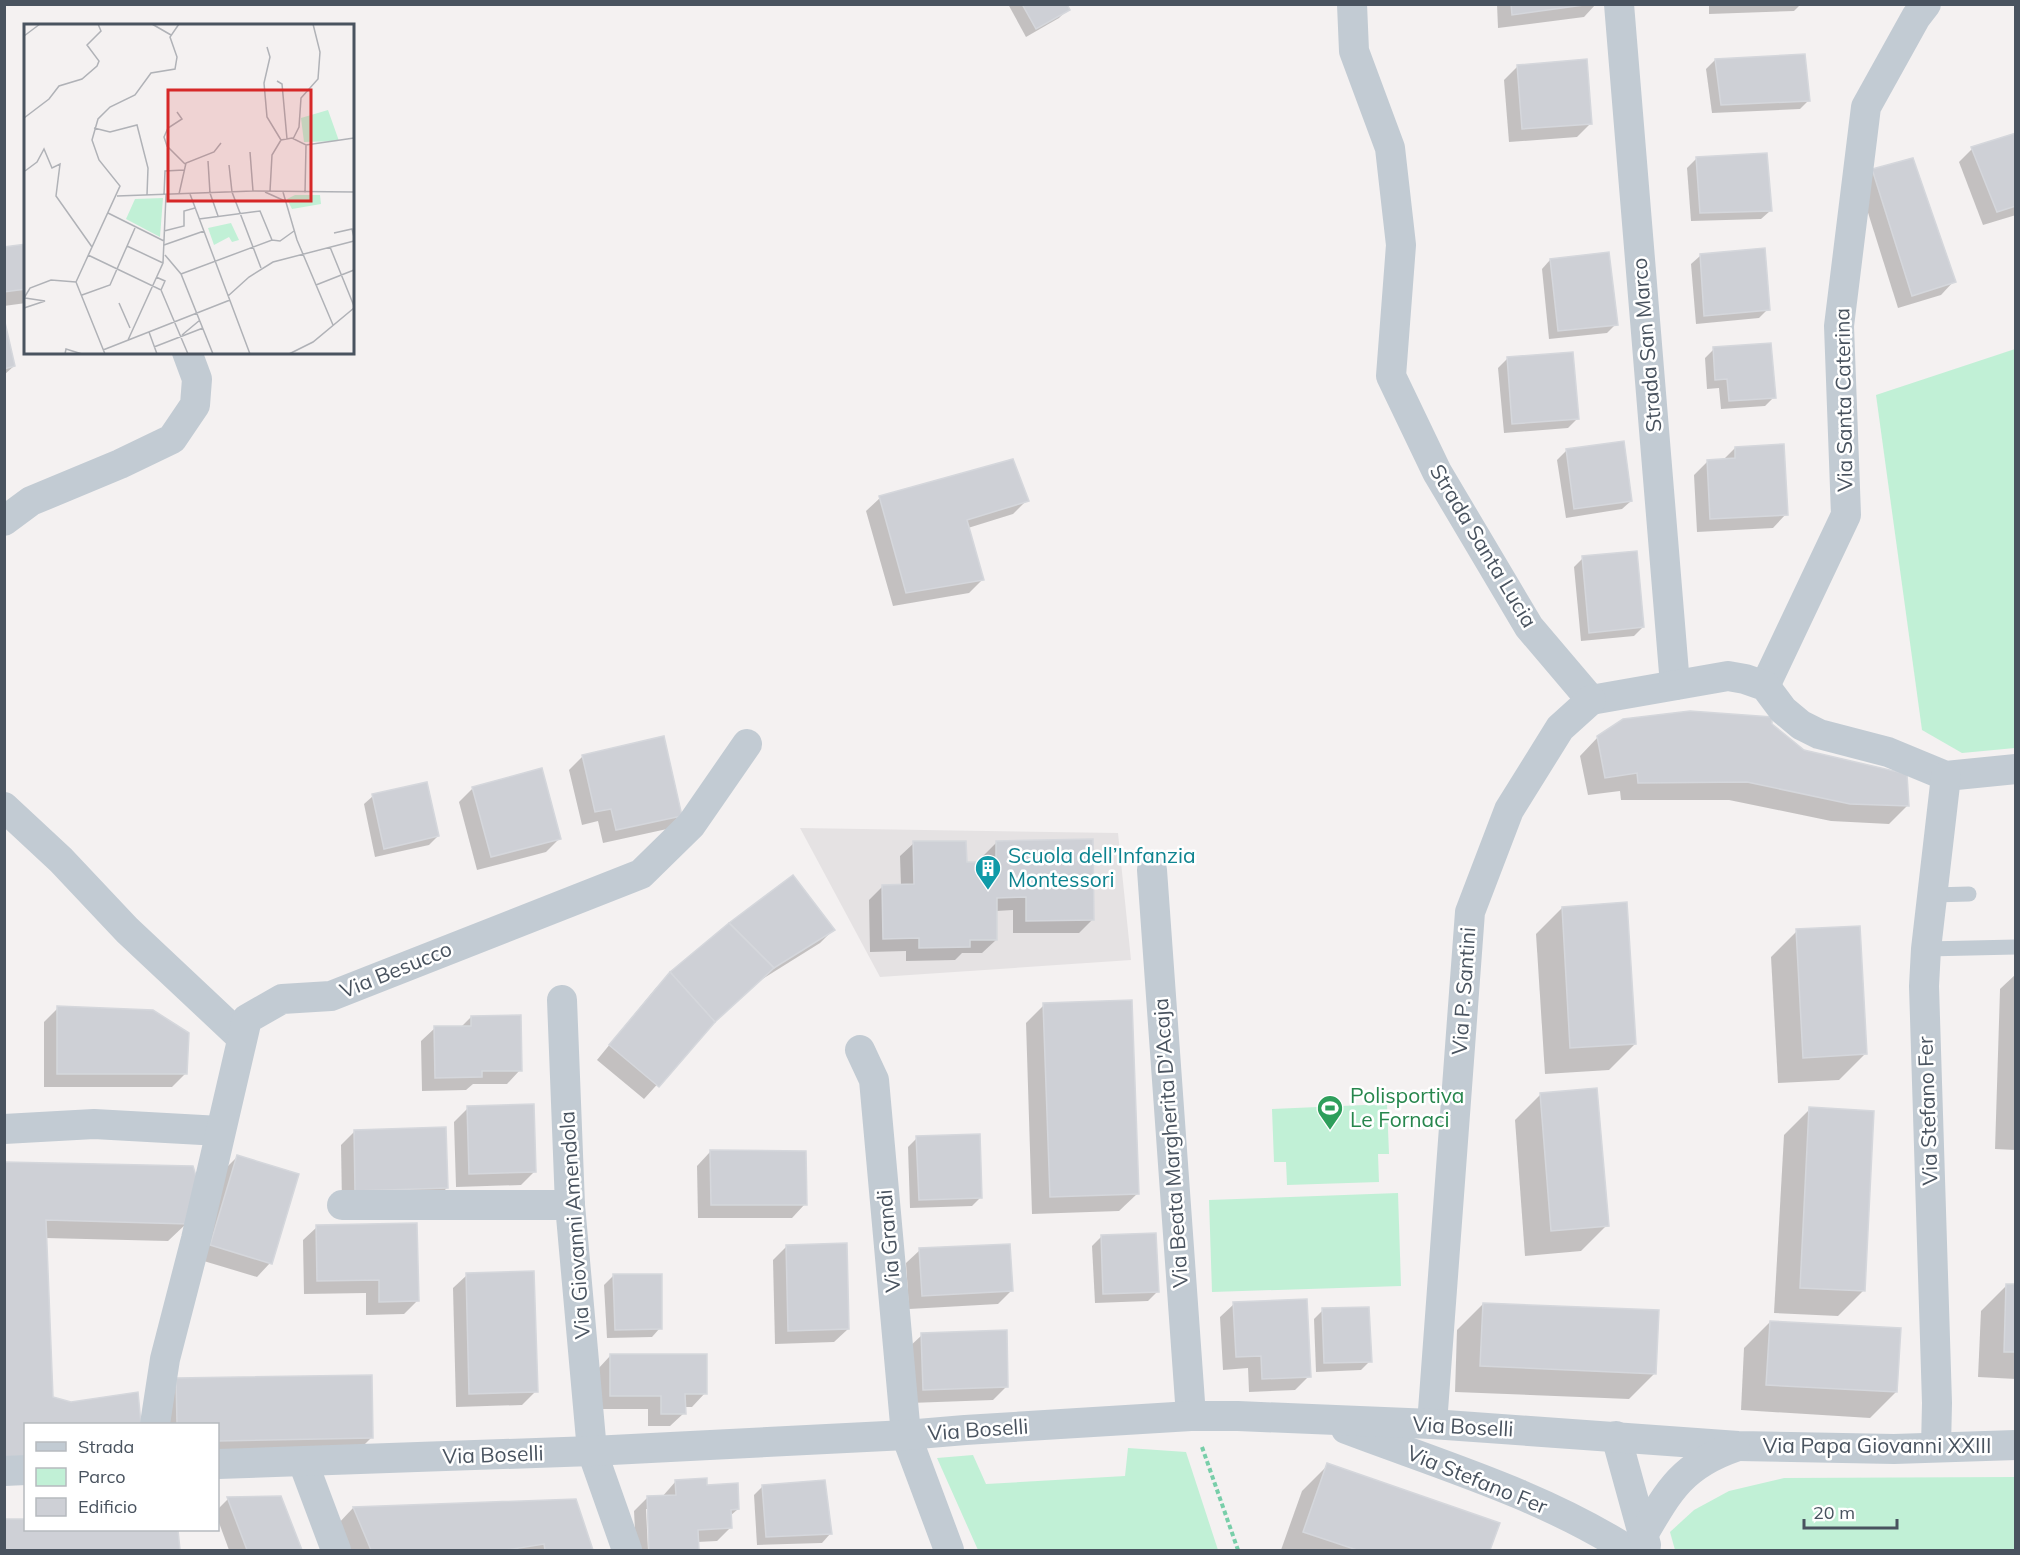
<svg xmlns="http://www.w3.org/2000/svg" width="2020" height="1555" font-family="Mulish,sans-serif">
<style>
.education{fill:#e5e2e3}
.green{fill:#c1f0d6}
.shadow{fill:#0003}
.building{fill:#ced0d6;stroke:#d5d7dc;stroke-width:1.5}
.lines{fill:none;stroke-linecap:round;stroke-linejoin:round}
.path{stroke:#78cea9;stroke-width:4;stroke-dasharray:4.5 3;stroke-linecap:butt}
.service{stroke:#c2cbd3;stroke-width:15}
.minor{stroke:#c2cbd3;stroke-width:30}
.labels{text-anchor:middle;stroke-width:5;stroke-linejoin:round;paint-order:stroke}
.street-label{font-size:21px;fill:#49535f;stroke:#fff}
.culture-label{font-size:21px;fill:#0d838f;stroke:#fff;text-anchor:start}
.leisure-label{font-size:21px;fill:#27864d;stroke:#fff;text-anchor:start}
.inset-road{fill:none;stroke:#b0b2b7;stroke-width:1.5}
.view{fill:#d62828;fill-opacity:0.15;stroke:#d62828;stroke-width:3}
.inset-edge{fill:none;stroke:#49535f;stroke-width:3}
</style>
<rect width="100%" height="100%" fill="#f4f1f1"/>
<!-- education -->
<path class="education" d="M800,828L1118,833L1131,960L880,977Z"/>
<!-- green -->
<g class="green">
<path d="M2015,349V748L1962,753L1922,730L1876,395Z"/>
<path d="M1387,1104L1389,1154H1378L1379,1182L1287,1185L1286,1162H1274L1272,1109Z"/>
<path d="M1398,1193L1401,1286L1212,1292L1209,1200Z"/>
<path d="M1128,1448L1186,1452L1218,1550H978L937,1458L973,1455L986,1484L1125,1476Z"/>
<path d="M2015,1477V1550H1675L1670,1532L1694,1510L1729,1491L1784,1478Z"/>
</g>
<!-- shadow -->
<g class="shadow">
<path d="M1008,4H1066L1068,9L1059,18L1026,37Z"/>
<path d="M1497,4H1596L1584,17L1498,28Z"/>
<path d="M1709,4H1801L1794,11L1709,14Z"/>
<path d="M1715,60L1809,100L1800,109L1712,113L1706,69Z"/>
<path d="M1518,66L1591,123L1577,137L1509,142L1504,80Z"/>
<path d="M2015,134L2016,215L1983,225L1959,162L1972,149Z"/>
<path d="M1696,159L1770,211L1761,219L1691,221L1687,168Z"/>
<path d="M1873,171L1954,281L1941,295L1898,308L1859,184Z"/>
<path d="M26,245V303L4,306V248Z"/>
<path d="M1700,256L1768,309L1759,318L1696,324L1691,264Z"/>
<path d="M1550,260L1616,324L1607,333L1549,339L1542,269Z"/>
<path d="M4,325L14,366L4,375Z"/>
<path d="M1714,349L1774,397L1765,406L1721,409L1719,388L1707,389L1705,358Z"/>
<path d="M1507,359L1577,419L1568,428L1504,433L1498,368Z"/>
<path d="M1735,448L1786,514L1773,528L1697,532L1694,475L1708,461L1723,460Z"/>
<path d="M1566,451L1631,501L1622,509L1566,518L1557,460Z"/>
<path d="M880,498L1027,500L1013,514L968,528L982,580L969,593L893,606L866,511Z"/>
<path d="M1583,558L1643,627L1634,636L1581,641L1574,567Z"/>
<path d="M1771,725L1803,752L1907,806L1889,824L1831,821L1729,800H1621L1620,791L1588,795L1580,756L1598,737Z"/>
<path d="M583,756L680,815L667,829L603,843L598,821L582,825L569,770Z"/>
<path d="M473,788L559,839L546,852L477,870L459,802Z"/>
<path d="M373,796L438,836L429,845L375,857L364,804Z"/>
<path d="M997,842L1093,919L1079,933H1013V910L996,911V940L982,953H962L955,960L906,961V951L870,952L869,900L883,886H901L900,856L914,843L965,864L983,863V856Z"/>
<path d="M1562,908L1635,1044L1609,1070L1545,1074L1536,934Z"/>
<path d="M833,930L820,943L759,981L709,1027L644,1099L597,1060L656,988L671,973Z"/>
<path d="M1797,931L1865,1054L1839,1080L1778,1083L1771,957Z"/>
<path d="M2016,974V1150L1995,1149L2000,989Z"/>
<path d="M1044,1005L1138,1193L1119,1211L1032,1214L1026,1023Z"/>
<path d="M58,1008L185,1074L172,1087H44V1022Z"/>
<path d="M471,1017L520,1070L507,1084H473L466,1090L422,1091L421,1041L435,1028L461,1027Z"/>
<path d="M1541,1094L1607,1225L1581,1251L1525,1256L1515,1120Z"/>
<path d="M468,1108L534,1172L521,1185L456,1187L454,1122Z"/>
<path d="M1810,1109L1864,1290L1838,1316L1774,1313L1784,1135Z"/>
<path d="M354,1132L447,1188L433,1201L342,1204L341,1145Z"/>
<path d="M917,1138L981,1197L972,1206L910,1208L908,1147Z"/>
<path d="M710,1152L805,1204L792,1218H698L697,1166Z"/>
<path d="M237,1157L270,1263L257,1277L197,1259L224,1170Z"/>
<path d="M4,1163L187,1223L168,1241L45,1238L52,1399L71,1403L137,1394L139,1424H26Z"/>
<path d="M317,1227L417,1301L404,1314L366,1315V1293L304,1294L303,1240Z"/>
<path d="M1101,1237L1157,1292L1148,1301L1095,1303L1092,1246Z"/>
<path d="M787,1246L848,1329L834,1342L775,1344L773,1260Z"/>
<path d="M920,1250L1011,1291L998,1304L909,1309L906,1263Z"/>
<path d="M467,1275L536,1391L522,1405L456,1407L453,1288Z"/>
<path d="M613,1276L660,1328L652,1337L607,1338L604,1285Z"/>
<path d="M2007,1285H2016V1379L1978,1377L1981,1311Z"/>
<path d="M1234,1304L1309,1376L1295,1390L1249,1392L1248,1368L1223,1370L1220,1317Z"/>
<path d="M1483,1304L1655,1373L1629,1399L1455,1392L1457,1330Z"/>
<path d="M1323,1310L1370,1361L1361,1370L1316,1372L1314,1319Z"/>
<path d="M1770,1322L1896,1392L1870,1418L1741,1410L1744,1348Z"/>
<path d="M922,1335L1007,1386L993,1400L910,1403L908,1348Z"/>
<path d="M610,1356L705,1393L692,1407H684V1413L670,1426H648V1409H597V1370Z"/>
<path d="M176,1380L372,1437L346,1463L218,1466V1424H151Z"/>
<path d="M1328,1465L1498,1524L1488,1550H1281L1302,1491Z"/>
<path d="M676,1481L706,1487L738,1509L730,1516L731,1527L717,1541L697,1542V1550H651L649,1509H646L648,1550H636L634,1511L647,1498L662,1497Z"/>
<path d="M763,1486L830,1534L822,1543L757,1545L754,1495Z"/>
<path d="M280,1498L301,1550H229L218,1520V1509L228,1499Z"/>
<path d="M575,1500L591,1550H346L336,1526L353,1508Z"/>
<path d="M4,1520L26,1530H177L178,1550H4Z"/>
</g>
<!-- building -->
<g class="building">
<path d="M1022,4H1067L1070,10L1036,29Z"/>
<path d="M1511,4H1591L1512,15Z"/>
<path d="M1805,54L1810,101L1721,105L1715,59Z"/>
<path d="M1587,59L1592,124L1522,129L1517,65Z"/>
<path d="M2016,133V206L1997,212L1971,147Z"/>
<path d="M1767,153L1772,211L1700,213L1696,157Z"/>
<path d="M1913,158L1956,282L1912,296L1872,169Z"/>
<path d="M26,244V289L4,292V247Z"/>
<path d="M1765,248L1770,310L1704,316L1700,254Z"/>
<path d="M1609,252L1618,325L1558,331L1550,259Z"/>
<path d="M4,318L15,366L4,369Z"/>
<path d="M1771,343L1776,398L1729,401L1727,379L1715,380L1713,347Z"/>
<path d="M1573,352L1579,419L1512,424L1507,357Z"/>
<path d="M1624,441L1632,501L1574,509L1566,449Z"/>
<path d="M1784,444L1788,515L1710,519L1707,460L1735,458V447Z"/>
<path d="M1013,459L1029,501L967,520L984,580L906,593L879,496Z"/>
<path d="M1637,551L1644,627L1589,633L1582,556Z"/>
<path d="M1690,711L1772,717V724L1804,750L1907,774L1909,806L1850,804L1747,782L1638,783L1637,773L1605,778L1597,736L1623,719Z"/>
<path d="M664,736L682,816L616,830L611,809L595,812L582,755Z"/>
<path d="M542,768L561,839L491,857L472,787Z"/>
<path d="M427,782L439,836L384,849L372,794Z"/>
<path d="M1093,839L1094,920L1026,921V897L997,898V940H970V947L919,948V938L883,939L882,885L914,884L913,841H966L967,862H996V841Z"/>
<path d="M793,875L835,930L774,968L729,923Z"/>
<path d="M1627,902L1636,1044L1570,1048L1562,907Z"/>
<path d="M729,923L774,968L715,1022L670,972Z"/>
<path d="M1860,926L1867,1054L1803,1058L1796,929Z"/>
<path d="M670,972L715,1022L659,1087L609,1045Z"/>
<path d="M1132,1000L1139,1194L1050,1197L1043,1003Z"/>
<path d="M57,1006L153,1010L189,1033L187,1074H57Z"/>
<path d="M521,1015L522,1071H482V1077L435,1078L434,1026H471V1016Z"/>
<path d="M1597,1088L1609,1226L1551,1231L1540,1093Z"/>
<path d="M534,1104L536,1172L469,1174L467,1106Z"/>
<path d="M1809,1107L1874,1111L1865,1291L1800,1288Z"/>
<path d="M446,1127L448,1188L355,1191L354,1130Z"/>
<path d="M980,1134L982,1198L919,1200L916,1136Z"/>
<path d="M710,1150L806,1151L807,1205H711Z"/>
<path d="M237,1155L299,1174L272,1264L210,1245Z"/>
<path d="M4,1162L193,1166L202,1196L188,1224L46,1220L53,1397L71,1402L138,1392L141,1424H26V1456L4,1457Z"/>
<path d="M417,1223L419,1301L379,1302V1280L317,1281L316,1225Z"/>
<path d="M1156,1233L1159,1292L1103,1294L1101,1235Z"/>
<path d="M847,1243L849,1329L788,1331L786,1245Z"/>
<path d="M1010,1244L1013,1291L922,1296L919,1248Z"/>
<path d="M534,1271L538,1392L469,1394L466,1273Z"/>
<path d="M613,1274H662V1329L615,1330Z"/>
<path d="M2006,1284H2016V1352H2004Z"/>
<path d="M1307,1299L1311,1377L1262,1379L1261,1356L1236,1357L1233,1302Z"/>
<path d="M1483,1303L1659,1310L1656,1374L1480,1366Z"/>
<path d="M1369,1307L1372,1362L1324,1363L1322,1308Z"/>
<path d="M1770,1321L1901,1328L1897,1392L1766,1385Z"/>
<path d="M1007,1330L1008,1387L923,1390L921,1333Z"/>
<path d="M610,1354H707V1394H685L686,1414H661V1396H610Z"/>
<path d="M372,1375L373,1438L218,1441V1424H177L176,1378Z"/>
<path d="M1327,1463L1500,1523L1490,1550H1357L1303,1532Z"/>
<path d="M707,1478V1485L738,1483L739,1509L731,1510L732,1528L698,1530L699,1550H649L647,1496L676,1495L675,1480Z"/>
<path d="M825,1480L832,1534L766,1537L762,1485Z"/>
<path d="M281,1496L302,1550H247L227,1497Z"/>
<path d="M576,1499L593,1550H545L544,1544L506,1550H371L353,1507Z"/>
<path d="M4,1519H26V1530H178L180,1550H4Z"/>
</g>
<g class="lines">
<!-- path -->
<path class="path" d="M1202,1447L1238,1550"/>
<!-- service -->
<g class="service">
<path d="M1933,895L1969,894"/>
<path d="M1926,949L2016,947"/>
</g>
<!-- minor -->
<g class="minor">
<path d="M1352,4L1354,51L1390,148L1401,245L1391,376L1437,472L1529,627L1591,700"/>
<path d="M1619,4L1675,685"/>
<path d="M4,521L31,501L120,464L172,439L195,405L197,379L187,352"/>
<path d="M1765,686L1846,515L1839,326L1866,107L1916,17L1926,4"/>
<path d="M1591,700L1728,676L1745,679L1765,686L1783,710L1801,725L1819,734L1888,752L1946,776L2016,769"/>
<path d="M4,807L61,860L127,930L242,1038"/>
<path d="M1152,870L1191,1416"/>
<path d="M562,1000L570,1205L592,1451L627,1550"/>
<path d="M860,1050L874,1080L906,1435L949,1550"/>
<path d="M4,1129L94,1124L220,1131"/>
<path d="M342,1205H570"/>
<path d="M155,1424L165,1359L196,1239L247,1019L282,999L331,996L641,874L691,825L747,744"/>
<path d="M1432,1424L1470,912L1509,810L1560,728L1591,700"/>
<path d="M1346,1429C1441,1465 1542,1495 1628,1550"/>
<path d="M1616,1436L1646,1545"/>
<path d="M1936,1447L1937,1403L1924,986L1926,949L1946,776"/>
<path d="M303,1462L336,1550"/>
<path d="M218,1464L592,1451L906,1435L965,1430L1191,1416H1238L1432,1424L1738,1446L1894,1449L2016,1445"/>
<path d="M4,1471L26,1470"/>
<path d="M1643,1535C1669,1490 1683,1465 1735,1447"/>
</g>
</g>
<!-- icons -->
<defs>
<g id="building-pin" transform="scale(1.35)"><path d="M0 17L-7.5 6A9.5 9.5 0 1 1 7.5 6Z" fill="#0f9aa8" stroke="#fff"/><path d="M-4-6H4V6H1V3H-1V6H-4ZM-2.5-4.3h1.7v1.8h-1.7ZM.8-4.3h1.7v1.8H.8ZM-2.5-1h1.7V.8h-1.7ZM.8-1h1.7V.8H.8Z" fill="#fff"/></g>
<g id="stadium-pin" transform="scale(1.35)"><path d="M0 17L-7.5 6A9.5 9.5 0 1 1 7.5 6Z" fill="#2e9e5b" stroke="#fff"/><path d="M0-5a6.5 5 0 1 0 0 10a6.5 5 0 1 0 0-10ZM-3.5-1.8h7v3.6h-7Z" fill="#fff"/></g>
</defs>
<g fill-rule="evenodd">
<use href="#building-pin" x="988" y="868"/>
<use href="#stadium-pin" x="1330" y="1108"/>
</g>
<g class="labels">
<!-- street labels -->
<g class="street-label">
<text transform="translate(1647 345) rotate(-95)" y="7">Strada San Marco</text>
<text transform="translate(1844 400) rotate(-91)" y="7">Via Santa Caterina</text>
<text transform="translate(1483 546) rotate(59)" y="7">Strada Santa Lucia</text>
<text transform="translate(396 970) rotate(-22)" y="7">Via Besucco</text>
<text transform="translate(1464 991) rotate(-86)" y="7">Via P. Santini</text>
<text transform="translate(1928 1111) rotate(-92)" y="7">Via Stefano Fer</text>
<text transform="translate(1171 1143) rotate(-94)" y="7">Via Beata Margherita D'Acaja</text>
<text transform="translate(575 1225) rotate(-94)" y="7">Via Giovanni Amendola</text>
<text transform="translate(889 1241) rotate(-95)" y="7">Via Grandi</text>
<text transform="translate(1463 1427) rotate(3)" y="7">Via Boselli</text>
<text transform="translate(978 1430) rotate(-4)" y="7">Via Boselli</text>
<text x="1877" y="1453">Via Papa Giovanni XXIII</text>
<text transform="translate(493 1455) rotate(-2)" y="7">Via Boselli</text>
<text transform="translate(1477 1480) rotate(22)" y="7">Via Stefano Fer</text>
</g>
<!-- culture labels -->
<g class="culture-label">
<text x="1008" y="863">Scuola dell’Infanzia<tspan x="1008" dy="24">Montessori</tspan></text>
</g>
<!-- leisure labels -->
<g class="leisure-label">
<text x="1350" y="1103">Polisportiva<tspan x="1350" dy="24">Le Fornaci</tspan></text>
</g>
</g>
<!-- overview -->
<g transform="translate(24 24)">
<rect width="330" height="330" fill="#f4f1f1"/>
<path d="M304,86L315,117L280,118L277,94ZM271,171H296L297,180L268,185L263,175ZM139,174L136,213L102,195L111,175ZM207,199L215,216L208,218L205,213L190,221L184,204Z" fill="#c1f0d6"/>
<path class="inset-road" d="M128,0L147,11M0,12L16,0M243,23L246,33L240,59L243,93L257,116M253,57L258,60L263,115M153,88L158,95L144,104L140,113L143,122L161,140M0,94L25,75L35,62L58,55L73,42L75,37L63,21L77,7L74,0M70,104L86,108L113,101L124,144L123,171M269,115L275,103L277,74L294,55L296,28L289,0M257,116L268,114L282,121L330,114M226,128L229,167M184,137L186,169L194,192M205,141L208,168L237,244M1,147L13,138L20,125L28,144L36,140L32,172L68,223M246,167L248,131L257,116M241,168L261,177M259,168L273,216L309,301M281,169L282,121M155,170L162,139L190,128L197,119M166,170L226,330M140,171L141,147L160,146M93,172L229,167L330,168M84,189L140,217M175,195L236,187L248,216M140,207L160,202V187L171,184M310,209L328,205L330,213M140,221L180,207M103,222L139,239M306,223L330,282M64,231L137,266L141,257L132,253M141,231L157,250L189,330M157,250L248,216L256,217L270,207M52,258L96,162L75,136L68,116L74,95L86,83L111,71L127,49L151,45L153,33L146,13L155,0M52,258L81,330M292,261L330,246M137,266L164,330M58,271L86,261L111,204M204,272L225,253L249,238L330,217M0,274L6,264L27,256L52,258M95,279L106,304M0,284L21,277L1,274M125,308L133,330M158,311L176,296M104,316L139,239L142,171M130,323L179,304M79,326L206,276M41,330L42,325L58,330M265,330L289,318L330,284"/>
<path class="view" d="M144,66H287V177H144Z"/>
<rect width="330" height="330" class="inset-edge"/>
</g>
<!-- border -->
<rect width="2020" height="1555" fill="none" stroke="#49535f" stroke-width="12"/>
<!-- legend -->
<rect x="24" y="1423" width="195" height="108" fill="#ffffff" stroke="#b6babf" stroke-width="1.5"/>
<rect x="36" y="1442" width="30" height="9" fill="#c2cbd3" stroke="#b6babf" stroke-width="1.5"/>
<text x="78" y="1453" font-size="18" fill="#49535f">Strada</text>
<rect x="36" y="1468" width="30" height="18" fill="#c1f0d6" stroke="#b6babf" stroke-width="1.5"/>
<text x="78" y="1483" font-size="18" fill="#49535f">Parco</text>
<rect x="36" y="1498" width="30" height="18" fill="#ced0d6" stroke="#b6babf" stroke-width="1.5"/>
<text x="78" y="1513" font-size="18" fill="#49535f">Edificio</text>
<!-- scale -->
<path d="M1804 1519v9h93v-9" fill="none" stroke="#49535f" stroke-width="3"/>
<text x="1813" y="1519" font-size="18" fill="#49535f" stroke="#ffffff" stroke-width="4.5" paint-order="stroke">20 m</text>
</svg>
